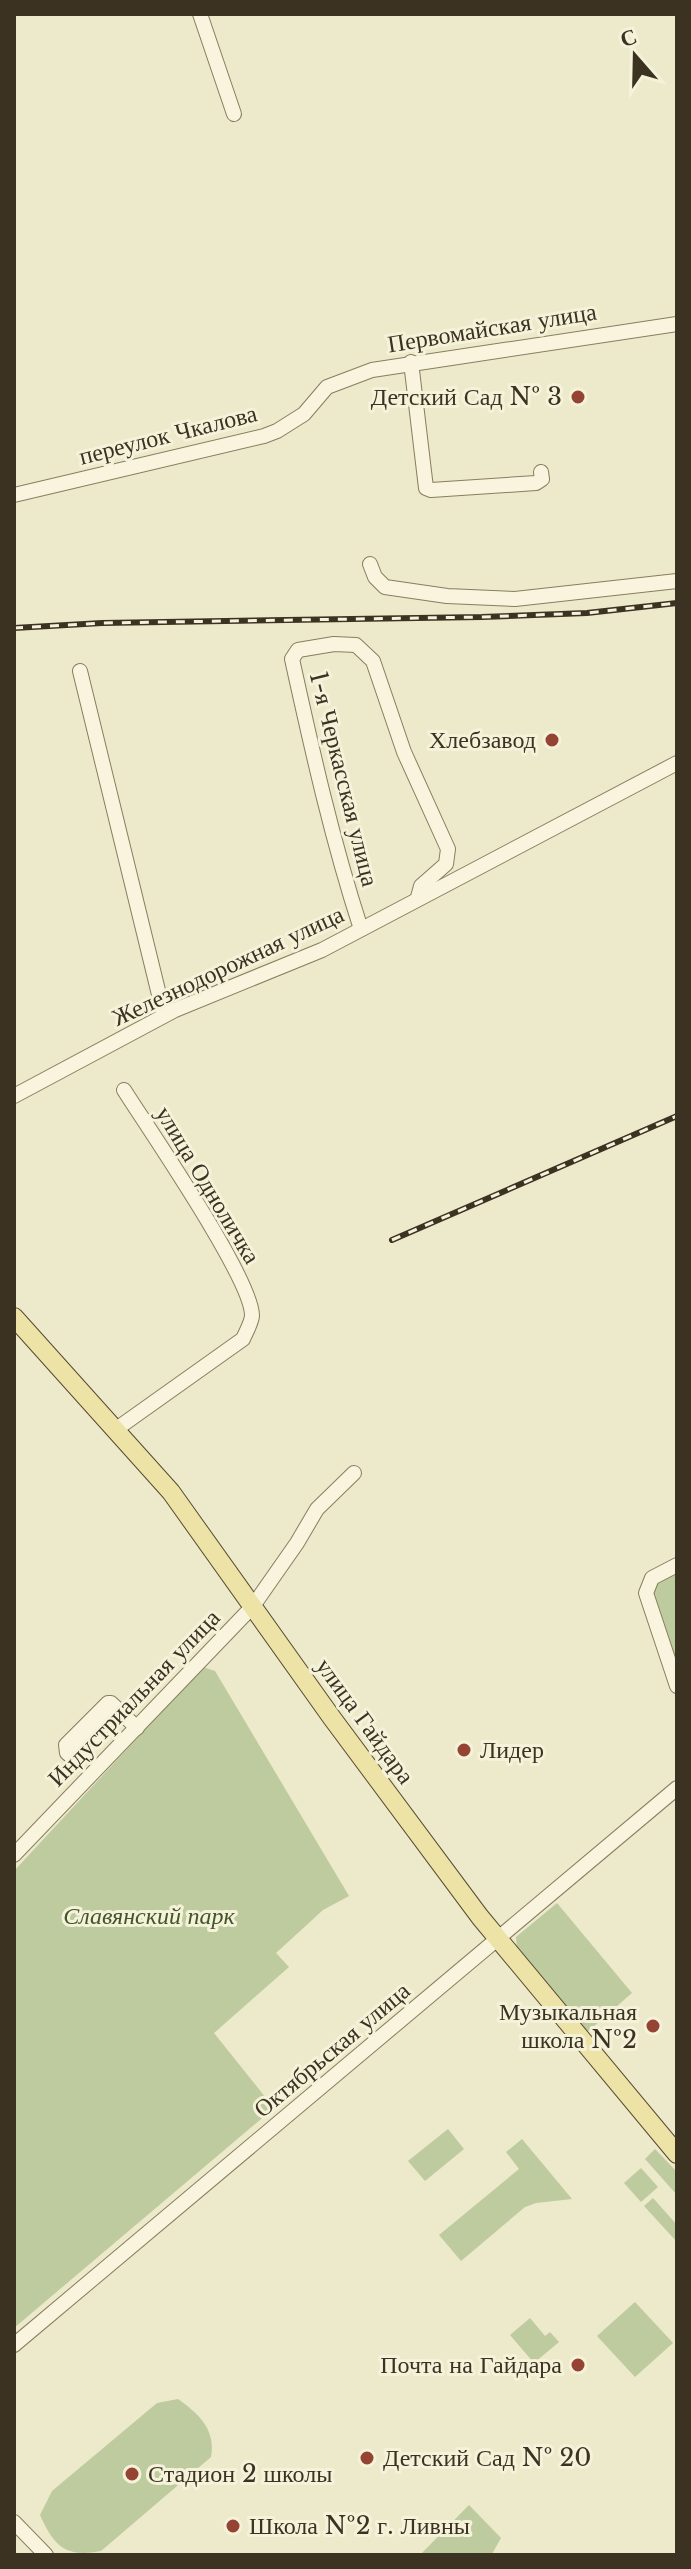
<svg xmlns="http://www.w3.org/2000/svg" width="691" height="2569" font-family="'Libre Baskerville',serif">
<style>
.green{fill:#becb9f}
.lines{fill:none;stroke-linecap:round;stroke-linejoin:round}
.minor-casing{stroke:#897d60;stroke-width:16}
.major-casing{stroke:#584a33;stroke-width:20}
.minor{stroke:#f8f4de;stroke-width:14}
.major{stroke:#ede3a6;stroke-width:18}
.rail-casing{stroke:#3b3222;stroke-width:6}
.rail{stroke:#f5f2da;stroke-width:3;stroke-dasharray:9;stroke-linecap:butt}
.poi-dot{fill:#954333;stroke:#f5f2da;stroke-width:3}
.labels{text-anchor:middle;stroke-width:6;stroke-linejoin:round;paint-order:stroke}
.street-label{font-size:24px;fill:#3b3222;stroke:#f5f2da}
.poi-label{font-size:24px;fill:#3b3222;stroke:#f5f2da;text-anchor:end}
.park-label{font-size:24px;font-style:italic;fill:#43562a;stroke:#f5f2da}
</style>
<rect width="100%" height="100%" fill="#ede9cb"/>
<!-- green -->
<g class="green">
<path d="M677,1572V1676L651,1588L657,1579Z"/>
<path d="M203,1667L215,1671L349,1896L323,1910L276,1953L289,1967L214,2033L274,2108L14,2328V1871Z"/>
<path d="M557,1903L632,1993L586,2033L517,1950L516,1937Z"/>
<path d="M448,2129L464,2149L425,2181L408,2161Z"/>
<path d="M522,2139L572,2199L536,2203L525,2207L461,2261L439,2235L519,2169L506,2152Z"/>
<path d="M655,2149L677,2172V2195L645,2159Z"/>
<path d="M641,2168L658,2187L641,2202L624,2183Z"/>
<path d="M653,2198L677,2225V2242L644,2206Z"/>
<path d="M635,2302L673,2343L635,2377L597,2336Z"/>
<path d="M530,2318L545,2336L550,2332L559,2342L534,2363L510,2335Z"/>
<path d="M178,2399C199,2414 216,2430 211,2457L101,2551C65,2558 54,2546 40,2515L52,2491L157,2403Z"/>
<path d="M469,2505L501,2538L492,2554L420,2555Z"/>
</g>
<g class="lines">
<!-- minor casing -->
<g class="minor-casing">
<g id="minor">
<path d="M200,14L234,114"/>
<path d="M411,362L426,488L431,490L536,483L542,479L541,472"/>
<path d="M14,495L264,436L277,431L304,414L327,387L372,370L677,324"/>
<path d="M370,564L375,577L385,587L447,596L515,599L677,581"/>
<path d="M80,671L164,1015"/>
<path d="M361,929C332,840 312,750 292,659L298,650L334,644L356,645L373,661L404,752L448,849L446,864L421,886L418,897"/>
<path d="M14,1096L175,1010L322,950L677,763"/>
<path d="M115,1430L243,1339C246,1332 251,1324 252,1316C253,1280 148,1128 124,1090"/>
<path d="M677,1565L652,1578L646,1593L677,1686"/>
<path d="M118,1711L76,1755L71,1756L67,1753L66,1745L108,1703H111L137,1728"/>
<path d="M14,1855L253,1606L297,1543L317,1509L354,1473"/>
<path d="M14,2345L677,1788"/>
<path d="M14,2522L46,2555"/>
</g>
</g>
<!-- major casing -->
<g class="major-casing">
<path id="major" d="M14,1317L171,1492L332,1718L480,1917L677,2154"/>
</g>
<!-- minor -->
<use href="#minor" class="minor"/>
<!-- major -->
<use href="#major" class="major"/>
<!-- rail casing -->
<g class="rail-casing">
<g id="rail">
<path d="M14,628L102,623L482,617L587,613L677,603"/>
<path d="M392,1240L677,1116"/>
</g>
</g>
<!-- rail -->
<use href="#rail" class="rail"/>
</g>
<!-- markers -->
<g class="poi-dot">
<circle cx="578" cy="397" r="8"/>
<circle cx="552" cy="740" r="8"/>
<circle cx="464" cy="1750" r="8"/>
<circle cx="653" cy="2026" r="8"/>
<circle cx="578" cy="2365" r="8"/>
<circle cx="367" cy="2458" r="8"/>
<circle cx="132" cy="2474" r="8"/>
<circle cx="233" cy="2526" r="8"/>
</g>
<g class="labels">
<!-- street labels -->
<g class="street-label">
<text transform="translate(492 328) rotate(-9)" y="8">Первомайская улица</text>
<text transform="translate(168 435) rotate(-14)" y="8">переулок Чкалова</text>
<text transform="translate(344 779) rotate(76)" y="8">1-я Черкасская улица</text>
<text transform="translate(228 966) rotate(-25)" y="8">Железнодорожная улица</text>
<text transform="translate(208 1185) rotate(59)" y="8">улица Одноличка</text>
<text transform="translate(134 1698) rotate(-46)" y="8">Индустриальная улица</text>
<text transform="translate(365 1721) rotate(54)" y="8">улица Гайдара</text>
<text transform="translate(332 2050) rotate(-40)" y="8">Октябрьская улица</text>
</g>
<!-- poi labels -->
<g class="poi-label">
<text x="562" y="405">Детский Сад № 3</text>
<text x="536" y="748">Хлебзавод</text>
<text x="480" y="1758" text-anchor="start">Лидер</text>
<text x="637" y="2020">Музыкальная<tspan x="637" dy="28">школа №2</tspan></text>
<text x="562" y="2373">Почта на Гайдара</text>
<text x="383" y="2466" text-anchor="start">Детский Сад № 20</text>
<text x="148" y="2482" text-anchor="start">Стадион 2 школы</text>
<text x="249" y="2534" text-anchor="start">Школа №2 г. Ливны</text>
</g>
<!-- park labels -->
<g class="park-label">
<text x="149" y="1924">Славянский парк</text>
</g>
</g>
<!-- border -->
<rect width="691" height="2569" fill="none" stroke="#3b3222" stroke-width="32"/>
<!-- north arrow -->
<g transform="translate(635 56) rotate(340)" stroke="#f5f2da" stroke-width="6" paint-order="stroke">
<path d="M0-6L14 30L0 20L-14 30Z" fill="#3b3222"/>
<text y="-12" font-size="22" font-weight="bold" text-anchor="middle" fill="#3b3222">С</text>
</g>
</svg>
